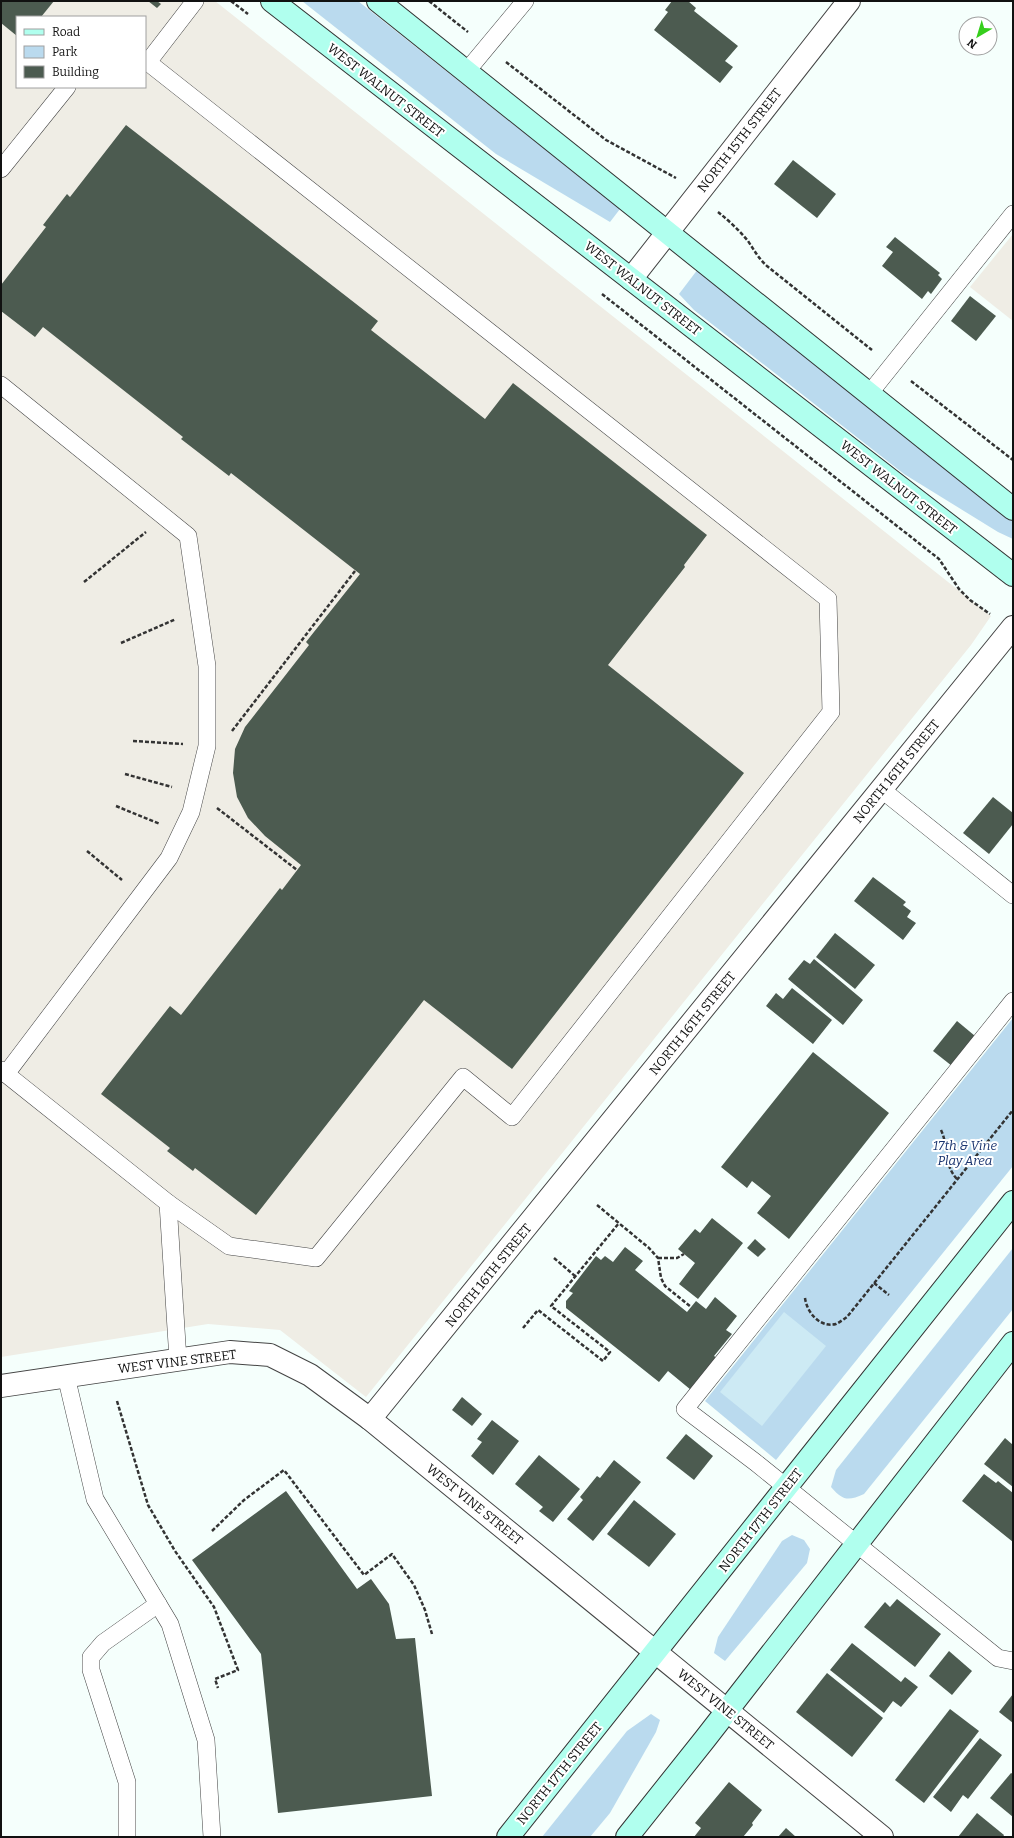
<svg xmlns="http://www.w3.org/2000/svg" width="1014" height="1838" font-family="Bitter,serif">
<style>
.industrial{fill:#efede5;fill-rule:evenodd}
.green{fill:#badaee}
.pitch{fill:#cdeaf4}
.building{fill:#4c5b50}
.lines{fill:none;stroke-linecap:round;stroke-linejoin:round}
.service-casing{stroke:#444;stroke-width:18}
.minor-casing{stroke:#444;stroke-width:24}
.secondary-casing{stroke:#333;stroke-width:24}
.path{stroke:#333;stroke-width:2.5;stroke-dasharray:4 2;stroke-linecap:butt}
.service{stroke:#fff;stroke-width:17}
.minor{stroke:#fff;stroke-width:22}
.secondary{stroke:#b0ffee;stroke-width:22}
.labels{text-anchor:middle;stroke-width:4;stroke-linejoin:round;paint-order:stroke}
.street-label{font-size:13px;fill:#111;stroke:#fff}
.park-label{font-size:13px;font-style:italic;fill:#1a346f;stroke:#fff}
</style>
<rect width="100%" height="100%" fill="#f5fffc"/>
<!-- industrial -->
<g class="industrial">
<path d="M1,1H215L991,616L971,645L366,1397L280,1330L208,1324L1,1357ZM17,17H145V87H17Z"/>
<path d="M1013,234V321L970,287Z"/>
</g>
<!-- green -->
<g class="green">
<path d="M302,1H358L620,209L610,222L496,154Z"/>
<path d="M698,269L1013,519V539L998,532L904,474L694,310L679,294Z"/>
<path d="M1013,1018V1166L776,1460L705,1401Z"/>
<path d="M1013,1248V1309L864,1494C848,1501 843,1501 831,1487L836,1470Z"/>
<path d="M792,1535L804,1540L810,1549L807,1563L725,1661L714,1653L718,1637L782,1541Z"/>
<path d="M651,1714L660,1720L656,1732L610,1813L590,1837H542L627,1731Z"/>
</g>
<!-- pitch -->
<path class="pitch" d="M784,1312L826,1346L762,1426L720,1392Z"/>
<!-- building -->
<g class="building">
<path d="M1,1H54L41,17H17V36L1,23Z"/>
<path d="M148,1H157L161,4L157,8Z"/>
<path d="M672,1H688L696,8L694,11L738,46L725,61L733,67L720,83L654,30L668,12L665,10Z"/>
<path d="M126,125L378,321L371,330L485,419L513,383L707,535L684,565L685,567L608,665L744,773L512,1069L424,1000L256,1215L195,1168L193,1171L167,1151L170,1148L101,1094L170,1006L181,1015L280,888L282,890L301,865L265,836L248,818L237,797L233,773L235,749L245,727L309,645L306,642L360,574L231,473L229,476L181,439L183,437L43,327L35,337L1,311V285L46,227L43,225L67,194L70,197Z"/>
<path d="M793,160L836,194L817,218L774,184Z"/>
<path d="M895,237L940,273L938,275L942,279L931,294L928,291L922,299L882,266L893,252L886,247Z"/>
<path d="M970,296L996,316L976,341L951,321Z"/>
<path d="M993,797L1013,813V824L989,854L963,833Z"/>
<path d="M873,877L906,902L903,905L911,911L907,917L916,923L903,940L854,901Z"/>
<path d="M835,933L875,965L855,989L816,957Z"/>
<path d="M814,959L863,1000L843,1025L788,979L804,960L810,964Z"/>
<path d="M792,988L832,1020L813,1044L766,1006L776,993L783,999Z"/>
<path d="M957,1021L975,1036L952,1066L933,1051Z"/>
<path d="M813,1052L889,1113L789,1239L757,1213L771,1196L752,1181L747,1188L721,1167Z"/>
<path d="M712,1218L743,1243L698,1299L679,1284L695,1263L678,1249L695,1229L700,1233Z"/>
<path d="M755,1239L766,1249L758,1257L747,1248Z"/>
<path d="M625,1247L643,1261L635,1270L687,1312L696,1301L706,1309L715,1297L737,1316L726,1330L732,1334L714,1356L717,1358L691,1390L668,1371L659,1382L566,1308V1301L573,1293L569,1291L596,1256L601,1260L605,1256L613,1262Z"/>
<path d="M462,1397L482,1414L472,1426L452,1410Z"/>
<path d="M492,1420L519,1441L493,1475L471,1456L482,1442L477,1439Z"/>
<path d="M686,1434L713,1456L694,1480L666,1458Z"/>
<path d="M1005,1438L1013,1445V1487L984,1464Z"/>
<path d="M539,1455L580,1489L553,1522L539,1511L543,1507L515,1484Z"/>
<path d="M614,1460L641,1482L593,1541L567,1519L583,1500L580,1497L597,1476L600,1478Z"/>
<path d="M984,1474L996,1483L998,1481L1013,1493V1542L962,1501Z"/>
<path d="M286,1491L357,1589L371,1579L389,1604L396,1639L415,1638L432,1796L278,1813L261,1654L192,1560Z"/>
<path d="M634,1500L676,1534L649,1567L607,1534Z"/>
<path d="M897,1599L941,1634L915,1667L864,1627L885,1602L890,1607Z"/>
<path d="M852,1643L901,1682L905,1677L918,1687L901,1707L893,1701L884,1713L830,1670Z"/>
<path d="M949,1651L972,1671L952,1695L929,1676Z"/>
<path d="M827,1673L883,1718L852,1757L796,1712Z"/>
<path d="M1013,1694V1723L999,1712Z"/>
<path d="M950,1709L979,1731L924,1803L895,1780Z"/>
<path d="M980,1738L1002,1755L968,1799L963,1795L951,1812L933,1797Z"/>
<path d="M1011,1773L1013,1774V1817L990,1798Z"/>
<path d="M729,1782L762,1810L752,1823L753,1825L743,1837H694L701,1828L695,1823Z"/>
<path d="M977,1813L1004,1835L1003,1837H958Z"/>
<path d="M786,1828L796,1837H778Z"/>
</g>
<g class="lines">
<!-- service casing -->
<g class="service-casing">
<g id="service">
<path d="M145,60L828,599L831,712L512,1117L463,1077L316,1258L229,1246L168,1203"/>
<path d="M148,62L195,1"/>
<path d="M466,72L525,1"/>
<path d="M1,169L67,87"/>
<path d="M1,385L188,536L207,666V746L191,812L169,858L6,1074"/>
<path d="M869,394L1013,214"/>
<path d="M881,789L1013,895"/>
<path d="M1013,1001L685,1409L755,1462L998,1658L1013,1661"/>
<path d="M1,1070L168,1203L178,1360"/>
<path d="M66,1376L95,1499L170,1624L206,1740L212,1837"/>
<path d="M127,1837V1782L91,1670V1657L103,1643L158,1604"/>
</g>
</g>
<!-- minor casing -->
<g class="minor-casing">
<g id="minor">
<path d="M631,279L849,1"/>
<path d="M1,1386L230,1352L270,1355L310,1375L370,1419L882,1837"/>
<path d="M370,1419L1013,627"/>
</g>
</g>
<!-- secondary casing -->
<g class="secondary-casing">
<g id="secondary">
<path d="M272,1L1013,575"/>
<path d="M378,1L1013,509"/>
<path d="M508,1837L1013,1202"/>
<path d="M627,1837L705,1739L1013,1343"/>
</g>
</g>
<!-- path -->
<g class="path">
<path d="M231,1L248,14"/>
<path d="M429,1L468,32"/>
<path d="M506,62L606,140L676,178"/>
<path d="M718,212C728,220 739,230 748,241C754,250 759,259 767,266L872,350"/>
<path d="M602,294L939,559L959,589L970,600L990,614"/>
<path d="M911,381L1013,460"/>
<path d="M84,582L146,532"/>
<path d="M121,643L176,619"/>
<path d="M232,731L355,571"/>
<path d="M133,741L183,744"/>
<path d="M125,774L172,787"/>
<path d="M116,806L160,824"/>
<path d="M217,808L297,870"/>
<path d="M87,851L122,880"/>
<path d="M941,1130C949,1147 943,1164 957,1179"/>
<path d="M597,1205L649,1248L658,1258L661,1278L665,1286L691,1307"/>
<path d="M554,1258L575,1276"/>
<path d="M658,1258H677L684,1254"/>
<path d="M874,1283L889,1295"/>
<path d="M805,1298C807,1313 820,1328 836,1324C840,1322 844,1319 847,1317L1013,1110"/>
<path d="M523,1328L538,1310L603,1361L610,1352L551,1306L619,1223"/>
<path d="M117,1401L148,1505L175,1551L214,1607L238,1670L215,1679L218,1688"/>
<path d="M212,1531L244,1500L284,1470L364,1575L392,1554L414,1585L425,1610L432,1634"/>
</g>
<!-- service -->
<use href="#service" class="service"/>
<!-- minor -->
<use href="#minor" class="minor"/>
<!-- secondary -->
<use href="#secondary" class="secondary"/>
</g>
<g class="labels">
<!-- street labels -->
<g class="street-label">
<text transform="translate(386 90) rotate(38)" y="5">WEST WALNUT STREET</text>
<text transform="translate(739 140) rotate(-52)" y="5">NORTH 15TH STREET</text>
<text transform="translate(643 288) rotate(38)" y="5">WEST WALNUT STREET</text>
<text transform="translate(899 487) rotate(38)" y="5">WEST WALNUT STREET</text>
<text transform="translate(896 771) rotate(-51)" y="5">NORTH 16TH STREET</text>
<text transform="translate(692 1023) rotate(-51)" y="5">NORTH 16TH STREET</text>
<text transform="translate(488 1275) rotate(-51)" y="5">NORTH 16TH STREET</text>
<text transform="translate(177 1361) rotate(-7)" y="5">WEST VINE STREET</text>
<text transform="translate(475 1504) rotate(39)" y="5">WEST VINE STREET</text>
<text transform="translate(760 1520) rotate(-52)" y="5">NORTH 17TH STREET</text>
<text transform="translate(726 1709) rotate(39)" y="5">WEST VINE STREET</text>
<text transform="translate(559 1773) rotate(-51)" y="5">NORTH 17TH STREET</text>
</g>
<!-- park labels -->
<g class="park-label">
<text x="965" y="1150">17th &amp; Vine<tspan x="965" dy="15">Play Area</tspan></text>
</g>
</g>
<!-- border -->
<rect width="1014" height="1838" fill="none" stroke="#111111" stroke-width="4"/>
<!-- legend -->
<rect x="16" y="16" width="130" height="72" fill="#ffffff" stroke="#a0a0a0"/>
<rect x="24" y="29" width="20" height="6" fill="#b0ffee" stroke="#a0a0a0"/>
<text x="52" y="36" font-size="12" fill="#111111">Road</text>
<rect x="24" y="46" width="20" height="12" fill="#badaee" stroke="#a0a0a0"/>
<text x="52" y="56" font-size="12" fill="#111111">Park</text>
<rect x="24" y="66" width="20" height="12" fill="#4c5b50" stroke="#a0a0a0"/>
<text x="52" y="76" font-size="12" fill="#111111">Building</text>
<!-- north arrow -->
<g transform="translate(978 36) rotate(218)"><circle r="19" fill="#ffffff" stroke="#a0a0a0"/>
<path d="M0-3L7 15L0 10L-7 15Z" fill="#36ce1c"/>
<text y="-6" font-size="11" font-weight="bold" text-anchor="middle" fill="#111111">N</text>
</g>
</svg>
